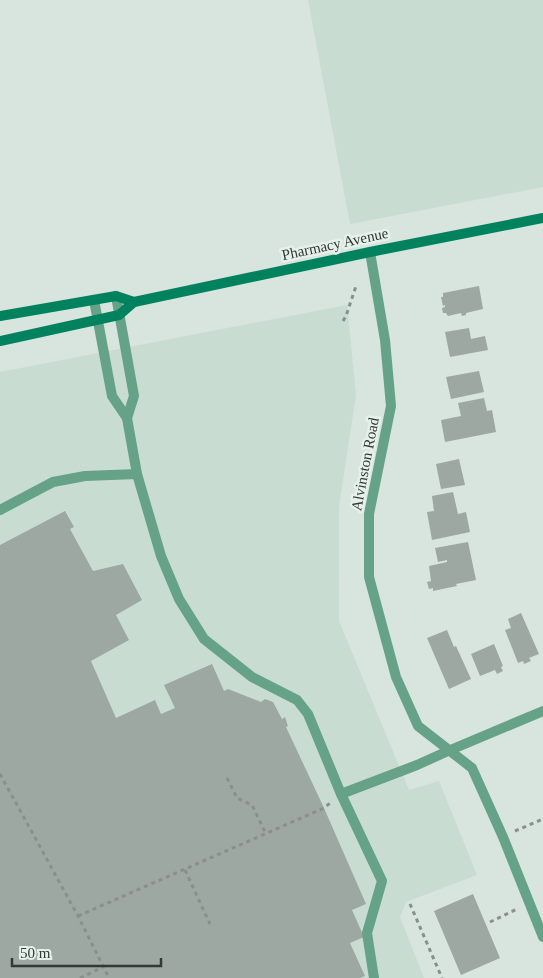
<svg xmlns="http://www.w3.org/2000/svg" width="543" height="978" font-family="'Times New Roman',serif">
<style>
.built{fill:#c8dcd2}
.building{fill:#9da8a3}
.lines{fill:none;stroke-linecap:round;stroke-linejoin:round}
.path{stroke:#88908c;stroke-width:3;stroke-dasharray:4 4;stroke-linecap:butt}
.lane{stroke:#65a288;stroke-width:10}
.street{stroke:#65a288;stroke-width:10}
.secondary{stroke:#00825e;stroke-width:10}
.labels{text-anchor:middle;stroke-width:5;stroke-linejoin:round;paint-order:stroke}
.street-label{font-size:15px;fill:#343836;stroke:#e5f1eb}
</style>
<rect width="100%" height="100%" fill="#d8e4de"/>
<!-- built -->
<g class="built">
<path d="M308,0H543V187L350,224Z"/>
<path d="M347,305L356,395L339,506V621L409,790L439,781L477,875L406,902L400,917L424,978H0V372Z"/>
</g>
<!-- building -->
<g class="building">
<path d="M479,286L483,309L466,313V315L462,316L461,313L448,316L446,313H443L442,308L445,307V305L443,306L441,297H443V293Z"/>
<path d="M469,328L471,339L485,336L488,350L450,357L445,332Z"/>
<path d="M479,371L484,392L451,399L446,377Z"/>
<path d="M484,398L487,411L492,410L496,432L445,442L441,420L461,416L458,403Z"/>
<path d="M459,459L465,485L441,489L436,464Z"/>
<path d="M453,492L458,514L466,512L470,532L432,540L427,512L434,511L432,496Z"/>
<path d="M65,511L74,527L70,529L93,571L123,564L142,600L116,615L129,640L91,661L116,718L155,700L161,714L175,708L164,685L212,664L224,691L228,689L261,702L265,699L273,702L282,719L285,717L288,726L286,727L324,808L366,904L352,910L364,937L350,943L365,976L360,978H0V545Z"/>
<path d="M468,542L476,580L456,584L457,586L433,591V588L429,589L427,582L431,581L429,566L447,562V560L438,562L435,548Z"/>
<path d="M521,613L539,654L529,658L531,661L524,664L523,661L518,663L505,630L511,628L508,619Z"/>
<path d="M447,630L454,647L456,646L471,679L449,689L427,638Z"/>
<path d="M494,644L503,666L501,667L503,671L497,674L495,670L480,676L471,654Z"/>
<path d="M473,894L500,958L461,975L434,911Z"/>
</g>
<g class="lines">
<!-- path -->
<g class="path">
<path d="M343,321L346,316L356,286"/>
<path d="M0,774L78,916L109,978"/>
<path d="M227,778L237,798L252,805L266,834"/>
<path d="M515,831L543,819"/>
<path d="M185,870L210,924"/>
<path d="M410,904L442,978"/>
<path d="M78,916L324,808L330,803"/>
<path d="M490,922L517,909"/>
<path d="M80,978L103,967"/>
</g>
<!-- lane -->
<g class="lane">
<path d="M116,296L134,396L127,418"/>
<path d="M94,300L112,396L127,418L137,474L161,556L179,599L204,639L252,677L297,700L308,714L341,794L382,881L367,933L374,978"/>
<path d="M0,510L53,482L85,476L137,474"/>
<path d="M341,794L417,765L448,751"/>
</g>
<!-- street -->
<g class="street">
<path d="M370,252L385,340L391,406L369,514V577L396,677L418,726L472,768L503,837L543,937"/>
<path d="M448,751L543,711"/>
</g>
<!-- secondary -->
<g class="secondary">
<path d="M0,316L116,296L134,302"/>
<path d="M0,341L119,315L134,302L370,252L543,218"/>
</g>
</g>
<g class="labels">
<!-- street labels -->
<g class="street-label">
<text transform="translate(335 244) rotate(-12)" y="5">Pharmacy Avenue</text>
<text transform="translate(365 464) rotate(-79)" y="5">Alvinston Road</text>
</g>
</g>
<!-- scale -->
<path d="M12 958v8h149v-8" fill="none" stroke="#343836" stroke-width="2.5"/>
<text x="20" y="958" font-size="15" fill="#343836" stroke="#e5f1eb" stroke-width="4" paint-order="stroke">50 m</text>
</svg>
